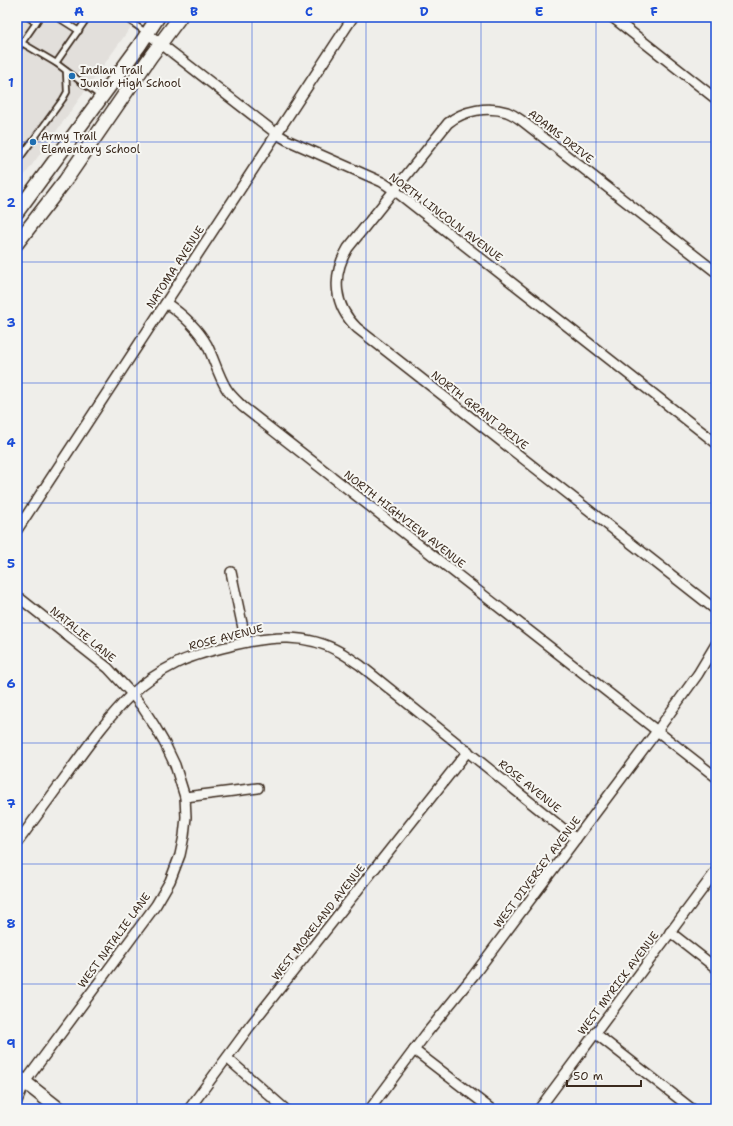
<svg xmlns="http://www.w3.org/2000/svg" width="733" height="1126" font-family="'Shantell Sans',sans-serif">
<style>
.built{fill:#e2dfdb}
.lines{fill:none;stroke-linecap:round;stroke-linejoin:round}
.lane-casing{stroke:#3b2a1e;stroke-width:8}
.street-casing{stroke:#3b2a1e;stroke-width:12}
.secondary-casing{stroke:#3b2a1e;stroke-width:16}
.lane{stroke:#f6f6f2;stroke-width:4.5}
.street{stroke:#f6f6f2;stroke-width:9}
.secondary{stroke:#f6f6f2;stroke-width:13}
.grid{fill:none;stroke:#1d4ed8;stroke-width:1;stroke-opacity:0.55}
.poi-dot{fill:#1f6fb2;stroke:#f6f6f2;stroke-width:1.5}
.labels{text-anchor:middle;stroke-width:4;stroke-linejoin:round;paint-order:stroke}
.poi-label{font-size:11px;fill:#3b2a1e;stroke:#f6f6f2;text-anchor:start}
.street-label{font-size:11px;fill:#3b2a1e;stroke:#f6f6f2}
.neatline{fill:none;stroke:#1d4ed8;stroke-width:1.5}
.grid-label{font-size:13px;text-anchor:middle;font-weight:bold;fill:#1d4ed8}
</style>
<rect width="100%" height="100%" fill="#efeeea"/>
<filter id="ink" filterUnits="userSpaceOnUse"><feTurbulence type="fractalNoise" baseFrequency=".025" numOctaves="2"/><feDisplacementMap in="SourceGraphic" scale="8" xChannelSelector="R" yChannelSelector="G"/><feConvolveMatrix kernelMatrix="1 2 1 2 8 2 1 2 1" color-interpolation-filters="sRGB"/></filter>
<g filter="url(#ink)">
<!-- built -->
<path class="built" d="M17,17H138L17,186Z"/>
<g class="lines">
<!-- lane casing -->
<g class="lane-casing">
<g id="lane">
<path d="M28,17L36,23"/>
<path d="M57,17L79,31"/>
<path d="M124,17L147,33"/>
<path d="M17,40L56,63L100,96"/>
<path d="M17,50L40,17"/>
<path d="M56,63L88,17"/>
<path d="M17,162L63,99L67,92L66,71"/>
</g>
</g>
<!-- street casing -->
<g class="street-casing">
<g id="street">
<path d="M612,17L716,99"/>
<path d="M147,33L277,134L287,140L382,182L394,190L716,443"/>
<path d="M716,272L521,120C517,117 512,114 507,112C488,106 464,110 448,123L348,248C331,276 334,306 357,328L716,610"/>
<path d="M166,303C182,314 197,327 207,345C214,359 218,375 226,388C230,395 237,401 243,407L716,777"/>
<path d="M17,530L353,17"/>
<path d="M231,572L246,642"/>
<path d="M17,596L108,668L132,694L143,708L154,725L165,744L175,765L185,797L186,817L184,836L180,855L170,881L156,905L25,1082L17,1101"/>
<path d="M185,797L258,788"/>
<path d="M17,843C35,818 53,794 71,769C89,744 110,715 132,694C144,682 161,671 177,663C195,654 215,650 234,645C270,636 307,633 340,652C347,656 354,661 360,665L576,839"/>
<path d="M670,932L716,968"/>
<path d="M595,1033L692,1109"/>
<path d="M414,1050L491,1109"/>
<path d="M227,1058L285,1109"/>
<path d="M189,1109L250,1026L468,751"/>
<path d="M370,1109L426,1034L473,976L657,731L698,674L716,644"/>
<path d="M539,1109L716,871"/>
</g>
</g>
<!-- secondary casing -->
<g class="secondary-casing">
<g id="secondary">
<path d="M17,212L139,46L158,17"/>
<path d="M17,243L65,181L151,56L180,17"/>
<path d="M17,1076L59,1109"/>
</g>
</g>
<!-- lane -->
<use href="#lane" class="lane"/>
<!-- street -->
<use href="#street" class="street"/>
<!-- secondary -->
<use href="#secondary" class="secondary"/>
</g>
</g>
<!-- grid -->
<path class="grid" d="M137,17V1109M252,17V1109M366,17V1109M481,17V1109M596,17V1109M17,142H716M17,262H716M17,383H716M17,503H716M17,623H716M17,743H716M17,864H716M17,984H716"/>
<!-- markers -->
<g class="poi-dot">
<circle cx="72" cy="76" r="4"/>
<circle cx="33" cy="142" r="4"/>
</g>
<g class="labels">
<!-- poi labels -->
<g class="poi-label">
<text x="80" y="74">Indian Trail<tspan x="80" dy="13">Junior High School</tspan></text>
<text x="41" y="140">Army Trail<tspan x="41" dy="13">Elementary School</tspan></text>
</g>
<!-- street labels -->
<g class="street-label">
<text transform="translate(561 136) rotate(38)" y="4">ADAMS DRIVE</text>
<text transform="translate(446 217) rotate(37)" y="4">NORTH LINCOLN AVENUE</text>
<text transform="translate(175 267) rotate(-57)" y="4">NATOMA AVENUE</text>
<text transform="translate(480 410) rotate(38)" y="4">NORTH GRANT DRIVE</text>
<text transform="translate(405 519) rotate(38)" y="4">NORTH HIGHVIEW AVENUE</text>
<text transform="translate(83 634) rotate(39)" y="4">NATALIE LANE</text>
<text transform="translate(226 637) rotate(-14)" y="4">ROSE AVENUE</text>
<text transform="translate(530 786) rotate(39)" y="4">ROSE AVENUE</text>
<text transform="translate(537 872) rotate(-53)" y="4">WEST DIVERSEY AVENUE</text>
<text transform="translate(318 922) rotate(-52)" y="4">WEST MORELAND AVENUE</text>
<text transform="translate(114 940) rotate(-54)" y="4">WEST NATALIE LANE</text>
<text transform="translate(618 983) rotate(-53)" y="4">WEST MYRICK AVENUE</text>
</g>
</g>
<!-- margin -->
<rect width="733" height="1126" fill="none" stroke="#f6f6f2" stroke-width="44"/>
<!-- scale -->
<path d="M567 1080v6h74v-6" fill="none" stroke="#3b2a1e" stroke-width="2"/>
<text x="573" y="1080" font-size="12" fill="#3b2a1e" stroke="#f6f6f2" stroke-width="3" paint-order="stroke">50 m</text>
<rect x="22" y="22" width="689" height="1082" class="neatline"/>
<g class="grid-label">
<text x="79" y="16">A</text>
<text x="194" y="16">B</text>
<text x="309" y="16">C</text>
<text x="424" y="16">D</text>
<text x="539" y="16">E</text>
<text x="654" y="16">F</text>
<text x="11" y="87">1</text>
<text x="11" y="207">2</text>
<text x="11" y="327">3</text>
<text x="11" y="447">4</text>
<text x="11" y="568">5</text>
<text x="11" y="688">6</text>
<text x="11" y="808">7</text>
<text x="11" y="928">8</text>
<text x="11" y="1048">9</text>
</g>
</svg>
